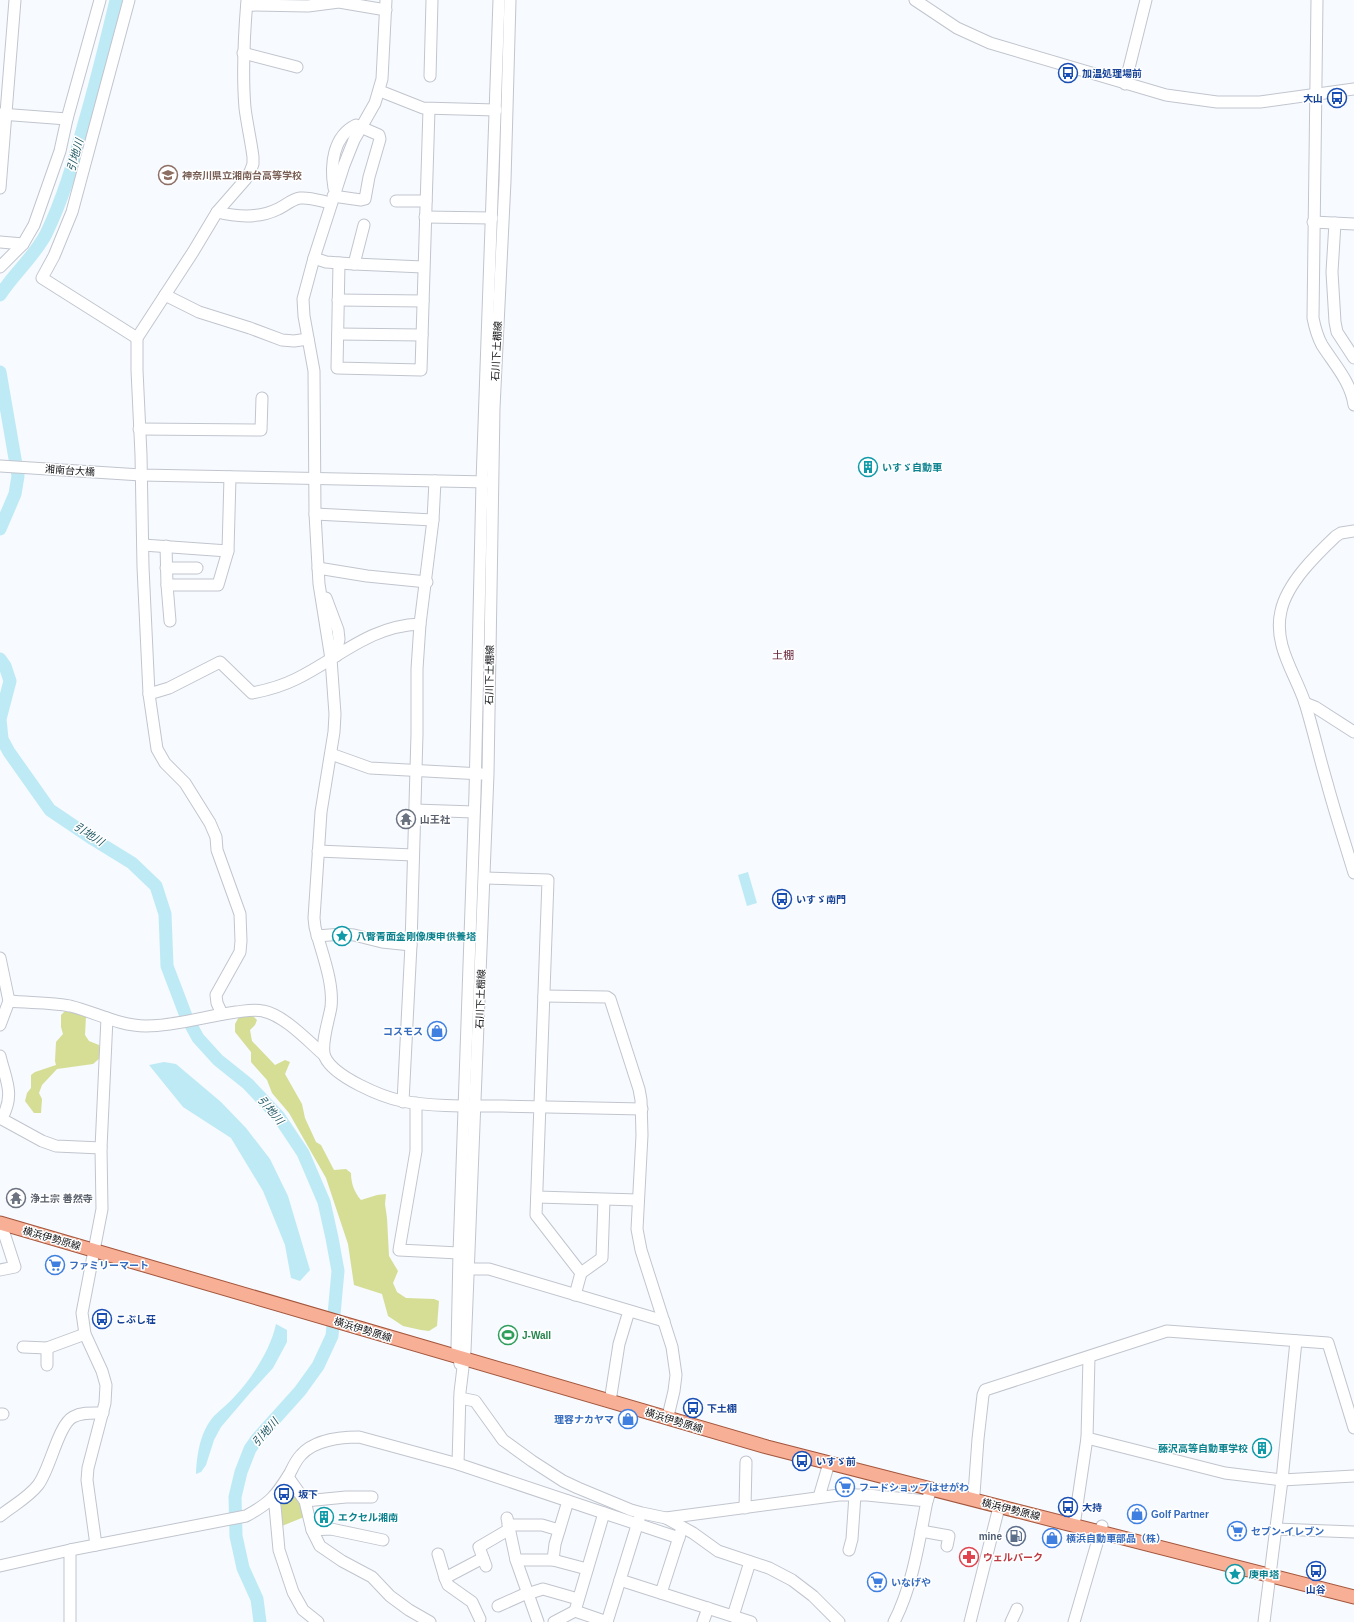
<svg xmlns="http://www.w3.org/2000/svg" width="1354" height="1622" font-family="Helvetica,'Noto Sans JP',sans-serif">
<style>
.green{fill:#d5de94}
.water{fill:#beeaf5}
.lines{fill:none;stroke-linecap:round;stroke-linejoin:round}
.river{stroke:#beeaf5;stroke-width:13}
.minor-casing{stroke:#c1c5ce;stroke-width:13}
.major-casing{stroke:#a3553b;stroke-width:15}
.minor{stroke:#fff;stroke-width:11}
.major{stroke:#f7af96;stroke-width:13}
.labels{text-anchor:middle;stroke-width:3;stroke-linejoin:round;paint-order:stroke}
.transit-label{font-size:10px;font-weight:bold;fill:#164399;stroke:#fff;text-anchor:start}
.education-label{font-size:10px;font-weight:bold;fill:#785e54;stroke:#fff;text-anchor:start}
.street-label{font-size:10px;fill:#111215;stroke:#fff}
.culture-label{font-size:10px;font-weight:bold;fill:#0d838f;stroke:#fff;text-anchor:start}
.worship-label{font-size:10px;font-weight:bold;fill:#5b616d;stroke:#fff;text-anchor:start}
.shop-label{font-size:10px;font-weight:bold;fill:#366cbe;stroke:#fff;text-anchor:start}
.leisure-label{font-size:10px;font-weight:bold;fill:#27864d;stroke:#fff;text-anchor:start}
.service-label{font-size:10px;font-weight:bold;fill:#4e5e75;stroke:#fff;text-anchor:end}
.health-label{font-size:10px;font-weight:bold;fill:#be3a42;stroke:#fff;text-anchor:start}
.water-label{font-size:11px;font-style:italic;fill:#245b67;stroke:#fff}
.neighbourhood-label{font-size:11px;fill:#68243a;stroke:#fff}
</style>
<rect width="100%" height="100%" fill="#f7faff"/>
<!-- green -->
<g class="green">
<path d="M65,1011L86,1016L85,1035L89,1041L99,1045L101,1049L100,1058L93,1064L57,1069L42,1085L39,1093L42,1099L41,1113H34L25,1101L27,1093L31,1088V1075L35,1072L56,1065L55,1061L56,1042L63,1034L61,1027V1015Z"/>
<path d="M240,1015L253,1016L257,1020L255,1025L250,1030L252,1041L275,1065L285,1060L290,1062L285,1074L302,1104L305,1118L316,1142L321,1145L334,1170L346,1169L351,1173C351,1183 354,1192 361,1200L377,1195L386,1194L385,1204L387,1218L389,1256L398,1271L393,1283L397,1292L406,1298L434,1299L439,1301L437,1326L429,1331L421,1330L403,1326L388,1316L382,1294L354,1285L348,1244L326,1178L289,1113L272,1093L267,1080L251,1062V1052L235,1032V1024Z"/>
<path d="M289,1483L309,1515L282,1526L276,1503Z"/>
</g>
<!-- water -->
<g class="water">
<path d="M748,872L757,903L747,906L738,875Z"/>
<path d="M164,1062L176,1064L221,1102L246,1128L270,1159L288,1196L310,1270L300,1281L291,1278L285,1245L263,1191L231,1138L183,1107L149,1065Z"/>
<path d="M276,1324L287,1330V1342L273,1368L250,1393L221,1427L214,1440L206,1465L201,1472L196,1474C197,1454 200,1432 214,1416C221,1409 229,1403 236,1395C253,1377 271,1348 276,1324Z"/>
</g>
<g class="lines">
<!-- river -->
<g class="river">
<path d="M0,295C14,273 34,257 46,234C63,199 74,161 84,124C96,83 106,42 116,0"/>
<path d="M0,372L18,476L15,494L0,529"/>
<path d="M0,659L5,666L10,681L0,719L2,739L9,752L50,810L93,839L132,863L156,886L165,914L167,966L186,1016L198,1038L218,1060L248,1084L279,1117L303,1153L324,1202L332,1238L338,1271L332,1336L318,1366L300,1391L257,1439L250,1449L241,1472L235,1497L236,1536L243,1568L257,1599L260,1622"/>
</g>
<!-- minor casing -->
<g class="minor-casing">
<g id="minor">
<path d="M129,0L72,212L54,256L42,278L137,338"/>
<path d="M386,0L382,79L375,103L354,140L344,165L314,258L303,299L304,316L314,371L315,514L319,584L331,659L335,714L334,732L321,812L314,918L315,927C321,951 334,982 331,1007C329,1020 320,1045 325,1057C334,1077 382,1097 402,1101C433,1107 471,1106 502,1106C549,1107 595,1108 642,1109"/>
<path d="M915,0L957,28L990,43L1166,95L1217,102H1260L1354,89"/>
<path d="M1317,0L1313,318C1315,328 1317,336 1322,345C1334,364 1351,382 1354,405"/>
<path d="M247,5L308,6L339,2L386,10"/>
<path d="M243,53L297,67"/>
<path d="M430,76L432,0"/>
<path d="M1125,84L1146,0"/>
<path d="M380,91L423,108L496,110"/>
<path d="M0,114L67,119"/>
<path d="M0,188L15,0"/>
<path d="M333,196L361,200L365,199L369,177L380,139L379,135L356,125C333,136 330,165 334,188"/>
<path d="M396,201H426"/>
<path d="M217,212C237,217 258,219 278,209C285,206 292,199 300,198C310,197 321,201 331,203"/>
<path d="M425,217L492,218"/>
<path d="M1313,222L1354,224"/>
<path d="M1335,223L1332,272L1335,322L1337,332L1354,358"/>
<path d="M0,242L23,244"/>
<path d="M314,258L326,262L354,264L364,225"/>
<path d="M339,263L337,368L421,370L429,109"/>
<path d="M354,264L423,267"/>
<path d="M0,267L23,244L34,225L60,151L67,119L100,0"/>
<path d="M165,295L199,312L250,328L282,340L294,341L308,339"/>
<path d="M338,300L423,301"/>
<path d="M338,334L422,335"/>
<path d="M139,429L261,430L262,398"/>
<path d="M0,466L141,475L489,482"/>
<path d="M315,514L433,520"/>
<path d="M1354,531L1341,533L1336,536C1316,555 1287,583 1281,611C1273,645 1295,673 1305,703C1313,729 1319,756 1327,783C1335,813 1345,843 1354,873"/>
<path d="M143,545L228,551L230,477"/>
<path d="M166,546L167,585L170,621"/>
<path d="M166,568H197"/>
<path d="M318,568L367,576L427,582"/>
<path d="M167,585H218L228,551"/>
<path d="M326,598L338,630L339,639L336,656"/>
<path d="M149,694L169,688L220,662L252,693C268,690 282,686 296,679C339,658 369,626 420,624"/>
<path d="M1305,703L1315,707L1354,732"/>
<path d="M331,754L370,768L482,774"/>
<path d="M415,810L474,812"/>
<path d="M318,851L413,855"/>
<path d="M485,878L548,880L536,1215L581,1273L575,1295"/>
<path d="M317,936L342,934L354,935L382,942L411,945"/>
<path d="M0,958L9,1001L0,1025"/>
<path d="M544,996L607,997L610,999L639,1089L641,1100L642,1135L637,1229L641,1250L672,1347L676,1375L674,1391L669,1412"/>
<path d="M9,1001C29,1003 51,1002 70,1006C95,1012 119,1026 146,1026C177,1026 206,1016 236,1012C245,1011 254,1009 263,1011C284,1015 308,1041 324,1055"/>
<path d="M222,1014L217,1003L216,995L240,952L241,941L240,914L217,850L216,837L210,823L185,783L165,763L157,749L149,694L143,567L141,455L137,370V338L193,252L217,212L245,180L250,172L253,164V157C251,141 247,124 245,108C242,72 244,36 247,0"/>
<path d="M0,1056C6,1081 15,1094 2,1118"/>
<path d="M403,1102L411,945L417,734V669L420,624L433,520L435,481"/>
<path d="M416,1103V1151L399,1250L459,1253"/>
<path d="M0,1118L42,1141L56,1146L101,1148"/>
<path d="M537,1197L638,1200"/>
<path d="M467,1269H489L664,1321"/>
<path d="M0,1270L15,1267L4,1233L5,1224"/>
<path d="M581,1273L602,1258L604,1200"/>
<path d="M23,1347L47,1348L85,1334"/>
<path d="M460,1364L457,1348L459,1253L475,793L482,482L499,0"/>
<path d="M47,1365V1348"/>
<path d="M611,1395L619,1344L629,1311"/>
<path d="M460,1398L475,1401L503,1440L532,1461L563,1481L578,1488L631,1510L642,1513L666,1518L839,1495H867L927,1501L931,1489"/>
<path d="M0,1414H3"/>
<path d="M1087,1438L1225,1473L1282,1480L1354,1476"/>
<path d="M458,1464L460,1392L465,1351L488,774L494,408L505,181L510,0"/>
<path d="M288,1477L305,1501L312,1530L320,1546L342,1561L372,1577L390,1596L409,1610L430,1622"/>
<path d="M974,1494L978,1439L983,1395L985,1390L1167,1331L1328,1343L1354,1428"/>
<path d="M819,1497L829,1463"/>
<path d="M271,1501L275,1506L279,1550L293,1592L303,1610L318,1622"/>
<path d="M305,1501L346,1497H372"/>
<path d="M745,1508L746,1462"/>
<path d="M0,1516C12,1506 28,1498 38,1485C50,1470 58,1425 73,1417C82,1412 93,1413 103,1413"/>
<path d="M507,1518L516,1560L538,1622"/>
<path d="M666,1518L693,1533L718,1551L769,1568L792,1580L813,1596L839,1622"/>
<path d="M1075,1519L1087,1438L1089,1357"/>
<path d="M508,1525H542L559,1530"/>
<path d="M1276,1529L1354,1532"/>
<path d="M312,1530L331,1529L383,1540"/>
<path d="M921,1531L949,1536L947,1546"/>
<path d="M96,1545L87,1480L88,1468L105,1403L106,1385L102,1371L85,1334L82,1313L102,1209L101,1148L107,1018"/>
<path d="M70,1550V1622"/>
<path d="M849,1550L852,1539L855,1495"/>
<path d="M438,1554L445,1578L448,1585L472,1602L480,1619"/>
<path d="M516,1560H553L587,1569"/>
<path d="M553,1560L555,1544L568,1501"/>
<path d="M0,1566L70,1550L246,1516C270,1503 276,1496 290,1473C293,1467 296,1460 301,1455C314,1440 341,1437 359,1437L458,1464L604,1513"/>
<path d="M486,1566L479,1547L508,1530"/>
<path d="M445,1578L483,1558"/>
<path d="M620,1580L751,1622"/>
<path d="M661,1593L681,1531"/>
<path d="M527,1594L543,1589L578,1599"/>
<path d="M498,1606L527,1593"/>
<path d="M733,1616L750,1562"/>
<path d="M554,1622L575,1611"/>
<path d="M607,1622L575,1611L604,1513L679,1538"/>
<path d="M607,1622L639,1519"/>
<path d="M703,1622L708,1608"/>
<path d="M894,1622C913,1585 919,1541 927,1501"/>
<path d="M970,1622L999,1507"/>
<path d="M1011,1622L1017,1609"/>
<path d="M1074,1622L1102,1526"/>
<path d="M1264,1622L1282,1480L1296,1341"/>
</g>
</g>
<!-- major casing -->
<g class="major-casing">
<path id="major" d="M0,1223L767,1447L1354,1597"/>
</g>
<!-- minor -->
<use href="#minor" class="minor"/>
<!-- major -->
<use href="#major" class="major"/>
</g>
<!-- icons -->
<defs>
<g id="bus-ring" transform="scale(1)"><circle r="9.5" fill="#fff" stroke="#1a4fb4" stroke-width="1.5"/><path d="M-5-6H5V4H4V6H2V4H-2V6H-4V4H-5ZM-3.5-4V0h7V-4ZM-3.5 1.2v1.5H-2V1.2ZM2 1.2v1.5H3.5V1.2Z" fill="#1a4fb4"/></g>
<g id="school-ring" transform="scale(1)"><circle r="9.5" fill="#fff" stroke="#8d6e63" stroke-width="1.5"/><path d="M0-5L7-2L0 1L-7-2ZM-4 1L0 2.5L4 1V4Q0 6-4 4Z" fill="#8d6e63"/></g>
<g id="building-ring" transform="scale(1)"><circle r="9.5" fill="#fff" stroke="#0f9aa8" stroke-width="1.5"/><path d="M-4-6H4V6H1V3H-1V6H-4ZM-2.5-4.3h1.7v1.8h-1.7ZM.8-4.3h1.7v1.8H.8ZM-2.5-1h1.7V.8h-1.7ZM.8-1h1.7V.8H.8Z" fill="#0f9aa8"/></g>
<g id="temple-ring" transform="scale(1)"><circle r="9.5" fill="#fff" stroke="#6b7280" stroke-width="1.5"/><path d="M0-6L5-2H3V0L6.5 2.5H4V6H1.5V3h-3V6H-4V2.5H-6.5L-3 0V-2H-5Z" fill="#6b7280"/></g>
<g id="sight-ring" transform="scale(1)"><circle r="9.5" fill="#fff" stroke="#0f9aa8" stroke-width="1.5"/><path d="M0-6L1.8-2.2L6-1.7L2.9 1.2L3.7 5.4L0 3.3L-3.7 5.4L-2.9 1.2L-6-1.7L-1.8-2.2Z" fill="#0f9aa8"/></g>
<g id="shop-ring" transform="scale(1)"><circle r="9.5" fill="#fff" stroke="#3f7fe0" stroke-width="1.5"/><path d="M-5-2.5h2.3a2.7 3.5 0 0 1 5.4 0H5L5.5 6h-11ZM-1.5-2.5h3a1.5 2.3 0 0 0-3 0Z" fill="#3f7fe0"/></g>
<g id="supermarket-ring" transform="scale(1)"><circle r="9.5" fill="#fff" stroke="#3f7fe0" stroke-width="1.5"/><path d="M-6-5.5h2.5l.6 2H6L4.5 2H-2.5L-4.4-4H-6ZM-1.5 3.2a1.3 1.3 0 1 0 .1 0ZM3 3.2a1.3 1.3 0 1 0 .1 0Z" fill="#3f7fe0"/></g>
<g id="stadium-ring" transform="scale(1)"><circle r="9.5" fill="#fff" stroke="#2e9e5b" stroke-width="1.5"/><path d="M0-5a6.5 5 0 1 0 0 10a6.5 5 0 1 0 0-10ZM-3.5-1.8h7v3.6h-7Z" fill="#2e9e5b"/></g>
<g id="fuel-ring" transform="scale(1)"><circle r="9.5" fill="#fff" stroke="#5c6f8a" stroke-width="1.5"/><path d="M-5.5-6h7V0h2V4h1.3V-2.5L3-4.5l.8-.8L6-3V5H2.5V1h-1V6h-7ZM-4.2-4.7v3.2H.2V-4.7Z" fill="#5c6f8a"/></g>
<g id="pharmacy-ring" transform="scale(1)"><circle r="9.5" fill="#fff" stroke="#e0444e" stroke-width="1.5"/><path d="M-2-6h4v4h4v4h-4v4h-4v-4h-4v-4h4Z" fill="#e0444e"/></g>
</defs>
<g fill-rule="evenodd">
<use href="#bus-ring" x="1068" y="73"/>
<use href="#bus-ring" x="1337" y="98"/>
<use href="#school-ring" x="168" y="175"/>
<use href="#building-ring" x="868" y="467"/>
<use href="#temple-ring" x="406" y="819"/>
<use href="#bus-ring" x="782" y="899"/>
<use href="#sight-ring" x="342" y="936"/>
<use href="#shop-ring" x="437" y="1031"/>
<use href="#temple-ring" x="16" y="1198"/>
<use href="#supermarket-ring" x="55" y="1265"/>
<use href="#bus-ring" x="102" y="1319"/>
<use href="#stadium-ring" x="508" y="1335"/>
<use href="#bus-ring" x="693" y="1408"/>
<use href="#shop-ring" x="628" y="1419"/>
<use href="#building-ring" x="1262" y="1448"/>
<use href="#bus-ring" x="802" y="1461"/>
<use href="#supermarket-ring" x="845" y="1487"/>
<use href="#bus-ring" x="284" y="1494"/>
<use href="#bus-ring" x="1068" y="1507"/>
<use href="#shop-ring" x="1137" y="1514"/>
<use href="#building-ring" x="324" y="1517"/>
<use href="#supermarket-ring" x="1237" y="1531"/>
<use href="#fuel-ring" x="1016" y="1536"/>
<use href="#shop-ring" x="1052" y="1538"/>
<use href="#pharmacy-ring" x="969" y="1557"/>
<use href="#bus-ring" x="1316" y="1571"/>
<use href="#sight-ring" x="1235" y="1574"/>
<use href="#supermarket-ring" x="877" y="1582"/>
</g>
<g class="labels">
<!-- transit labels -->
<g class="transit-label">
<text x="1082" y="77">加温処理場前</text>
<text x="1323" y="102" text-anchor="end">大山</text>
<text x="796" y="903">いすゞ南門</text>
<text x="116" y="1323">こぶし荘</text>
<text x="707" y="1412">下土棚</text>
<text x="816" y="1465">いすゞ前</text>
<text x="298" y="1498">坂下</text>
<text x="1082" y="1511">大持</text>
<text x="1316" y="1593" text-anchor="middle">山谷</text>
</g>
<!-- education labels -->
<g class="education-label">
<text x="182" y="179">神奈川県立湘南台高等学校</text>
</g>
<!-- street labels -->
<g class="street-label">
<text transform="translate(496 351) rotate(-87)" y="4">石川下土棚線</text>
<text transform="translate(70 470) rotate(4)" y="4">湘南台大橋</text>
<text transform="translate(489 675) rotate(-89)" y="4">石川下土棚線</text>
<text transform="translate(480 999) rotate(-88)" y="4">石川下土棚線</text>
<text transform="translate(52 1238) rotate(16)" y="4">横浜伊勢原線</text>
<text transform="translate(363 1329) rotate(17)" y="4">横浜伊勢原線</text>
<text transform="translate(674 1420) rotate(17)" y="4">横浜伊勢原線</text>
<text transform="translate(1011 1509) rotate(14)" y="4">横浜伊勢原線</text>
</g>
<!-- culture labels -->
<g class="culture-label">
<text x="882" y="471">いすゞ自動車</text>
<text x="356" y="940">八臀青面金剛像庚申供養塔</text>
<text x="1248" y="1452" text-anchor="end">藤沢高等自動車学校</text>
<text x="338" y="1521">エクセル湘南</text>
<text x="1249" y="1578">庚申塔</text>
</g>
<!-- worship labels -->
<g class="worship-label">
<text x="420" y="823">山王社</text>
<text x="30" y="1202">浄土宗 善然寺</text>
</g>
<!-- shop labels -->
<g class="shop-label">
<text x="423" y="1035" text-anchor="end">コスモス</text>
<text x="69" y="1269">ファミリーマート</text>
<text x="614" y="1423" text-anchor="end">理容ナカヤマ</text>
<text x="859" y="1491">フードショップはせがわ</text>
<text x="1151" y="1518">Golf Partner</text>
<text x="1251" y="1535">セブン-イレブン</text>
<text x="1066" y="1542">横浜自動車部品（株）</text>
<text x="891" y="1586">いなげや</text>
</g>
<!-- leisure labels -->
<g class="leisure-label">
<text x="522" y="1339">J-Wall</text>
</g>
<!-- service labels -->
<g class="service-label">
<text x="1002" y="1540">mine</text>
</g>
<!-- health labels -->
<g class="health-label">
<text x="983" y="1561">ウェルパーク</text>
</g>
<!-- water labels -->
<g class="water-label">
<text transform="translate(75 155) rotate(-74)" y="4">引地川</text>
<text transform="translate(89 834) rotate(33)" y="4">引地川</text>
<text transform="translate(271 1110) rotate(50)" y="4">引地川</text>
<text transform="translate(265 1432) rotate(-49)" y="4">引地川</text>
</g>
<!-- neighbourhood labels -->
<g class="neighbourhood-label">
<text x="783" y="659">土棚</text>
</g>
</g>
</svg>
